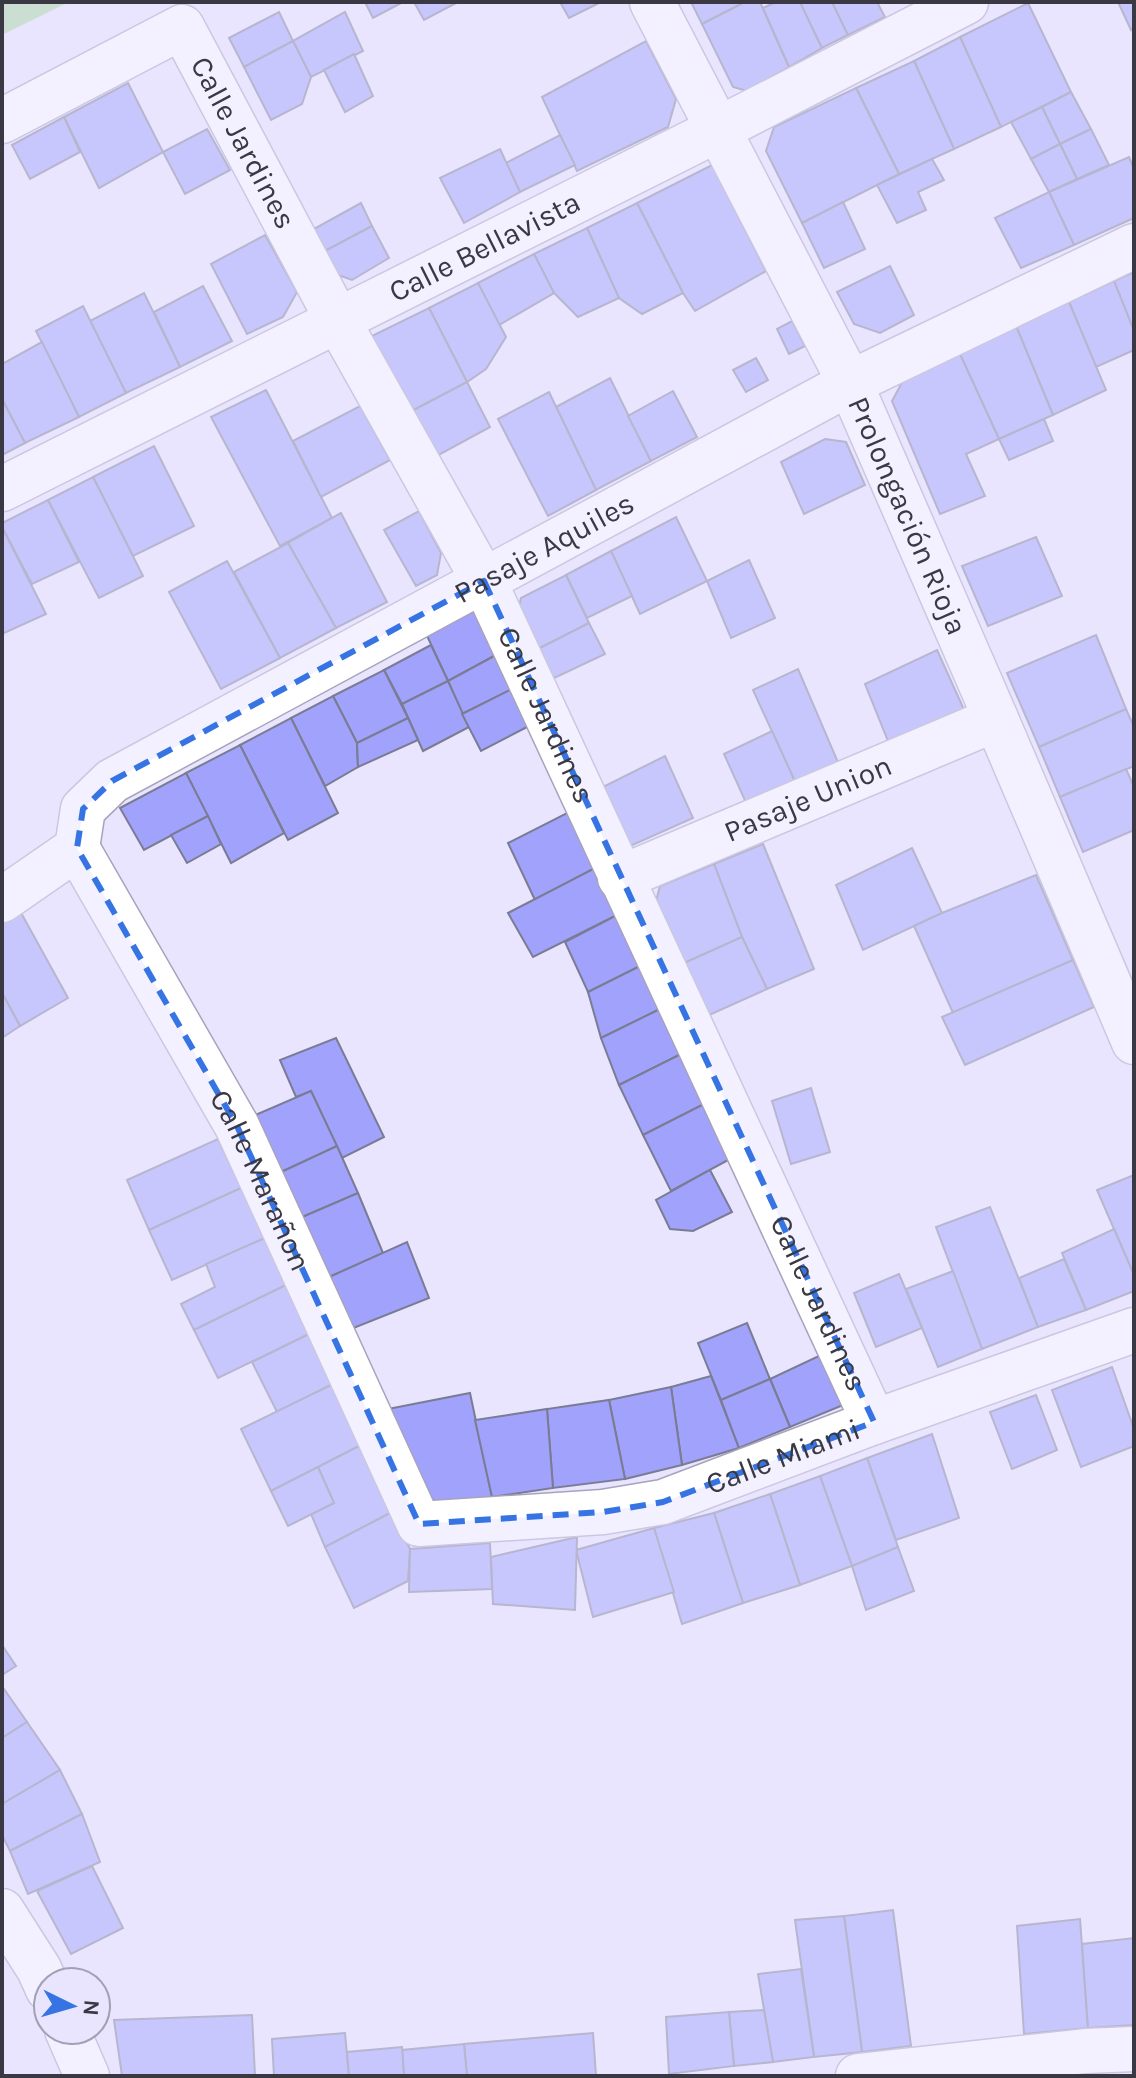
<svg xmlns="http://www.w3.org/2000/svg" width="1136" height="2078" font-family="Karla,sans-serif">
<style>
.green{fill:#a4d79b}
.building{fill:#a0a2fb;stroke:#7a7c93;stroke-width:2}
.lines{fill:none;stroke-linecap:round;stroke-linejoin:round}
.street-casing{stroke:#a8a3bc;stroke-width:47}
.secondary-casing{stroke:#a8a3bc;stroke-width:47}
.street{stroke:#fff;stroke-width:44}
.secondary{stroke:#fff;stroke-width:44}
.marked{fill:none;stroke:#3774e3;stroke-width:6;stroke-dasharray:16 10;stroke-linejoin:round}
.labels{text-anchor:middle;stroke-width:6;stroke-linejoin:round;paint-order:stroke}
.street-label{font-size:30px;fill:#3a3943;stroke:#e9e5ff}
</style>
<rect width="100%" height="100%" fill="#e9e5ff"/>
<!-- green -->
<path class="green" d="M2,2H69L2,35Z"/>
<!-- building -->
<g class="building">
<path d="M365,2H403L373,18Z"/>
<path d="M414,2H458L424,20Z"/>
<path d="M560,2H601L569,18Z"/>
<path d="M691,2H745L702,24Z"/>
<path d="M745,2H760L789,67L747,91L733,87L702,24Z"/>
<path d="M776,2H800L822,48L789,67L763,8Z"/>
<path d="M800,2H832L848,35L822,48Z"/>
<path d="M832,2H877L885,17L848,35Z"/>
<path d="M1118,2H1134V28L1131,30Z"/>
<path d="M1028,3L1071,92L1001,127L960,37Z"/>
<path d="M279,12L293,41L244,67L229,38Z"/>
<path d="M345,12L363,51L311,77L293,41Z"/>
<path d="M960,37L1001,127L954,149L914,61Z"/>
<path d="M293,41L311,77L302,104L271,120L244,67Z"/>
<path d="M646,41L676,99L668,127L577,171L542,97Z"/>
<path d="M354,54L373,96L345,112L324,70Z"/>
<path d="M914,61L954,149L899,174L856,88Z"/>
<path d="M128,83L163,152L99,188L64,117Z"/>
<path d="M856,88L899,174L802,223L766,151L774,127Z"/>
<path d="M1071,92L1091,129L1060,144L1042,107Z"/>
<path d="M1042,107L1060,144L1031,159L1011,122Z"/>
<path d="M64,117L80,152L30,179L12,145Z"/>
<path d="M207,129L230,170L185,194L163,152Z"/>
<path d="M1091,129L1109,165L1077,179L1060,144Z"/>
<path d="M560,135L575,165L520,192L506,163Z"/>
<path d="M1060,144L1077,179L1049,192L1031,159Z"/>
<path d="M500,149L520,192L464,223L440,178Z"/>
<path d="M1129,157L1134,169V218L1074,245L1049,192Z"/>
<path d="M932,159L944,180L918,192L926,210L897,223L877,185Z"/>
<path d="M712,165L766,271L695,311L683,293L637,203Z"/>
<path d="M1049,192L1074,245L1021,268L995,218Z"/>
<path d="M843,202L865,249L824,268L802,223Z"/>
<path d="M361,203L372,226L325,251L314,229Z"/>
<path d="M637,203L683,293L642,314L619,298L587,228Z"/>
<path d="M372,226L389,258L352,280L338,275L325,251Z"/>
<path d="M587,228L619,298L578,317L554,293L534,254Z"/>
<path d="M265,235L297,292L283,317L247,334L211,264Z"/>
<path d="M534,254L554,293L499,325L478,283Z"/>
<path d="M890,266L914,315L880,333L854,324L837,292Z"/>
<path d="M1134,272V331L1114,281Z"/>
<path d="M1114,281L1134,331V350L1096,367L1069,302Z"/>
<path d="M478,283L506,337L486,369L467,382L429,308Z"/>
<path d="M203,286L232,341L180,367L154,312Z"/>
<path d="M144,293L180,367L126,393L90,321Z"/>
<path d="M1069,302L1106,390L1053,415L1016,326Z"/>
<path d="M83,306L126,393L79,417L36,331Z"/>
<path d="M429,308L467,382L410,412L370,337Z"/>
<path d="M792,321L805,346L789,354L777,329Z"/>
<path d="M1016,326L1053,415L999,439L959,352Z"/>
<path d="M42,342L79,417L25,443L2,399V364Z"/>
<path d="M959,352L999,439L966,454L985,496L940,514L892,401L905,377Z"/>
<path d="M756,358L768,380L746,392L733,370Z"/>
<path d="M610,378L651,461L596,490L556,407Z"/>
<path d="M467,382L490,427L435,457L410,412Z"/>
<path d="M266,390L332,518L280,546L211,417Z"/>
<path d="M673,391L697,437L651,461L628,416Z"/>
<path d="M549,392L596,490L548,516L498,419Z"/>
<path d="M2,399L25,443L2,455Z"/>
<path d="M360,406L390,460L321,497L293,441Z"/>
<path d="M1044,419L1053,441L1009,460L999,439Z"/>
<path d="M825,439L846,442L865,485L804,514L781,462Z"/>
<path d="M154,446L194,526L133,556L93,477Z"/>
<path d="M93,477L143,576L99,598L48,500Z"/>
<path d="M48,500L79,562L32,584L2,527V523Z"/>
<path d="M419,511L441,553L437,575L416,586L384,530Z"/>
<path d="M341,513L387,602L336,628L288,543Z"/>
<path d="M676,517L707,581L640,614L611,551Z"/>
<path d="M2,527L46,614L2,634Z"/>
<path d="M1036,537L1062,596L988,626L962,566Z"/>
<path d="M288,543L336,628L280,658L234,572Z"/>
<path d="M611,551L632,596L587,618L566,575Z"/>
<path d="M749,560L775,618L731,638L707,581Z"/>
<path d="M227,561L280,658L221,689L169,592Z"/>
<path d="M566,575L589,623L536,650L518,611L521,598Z"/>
<path d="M471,601L496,655L448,681L422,625Z"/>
<path d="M589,623L605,654L550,680L536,650Z"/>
<path d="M1096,635L1126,709L1039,747L1007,673Z"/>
<path d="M431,645L448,681L402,704L384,670Z"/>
<path d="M937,650L966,714L890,746L865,684Z"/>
<path d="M496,655L512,689L462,714L448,681Z"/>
<path d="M798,669L840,767L797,786L753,690Z"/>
<path d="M384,670L408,718L357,743L333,696Z"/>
<path d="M448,681L469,727L423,751L402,704Z"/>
<path d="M512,689L529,726L481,751L462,714Z"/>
<path d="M333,696L357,743L358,767L325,786L291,718Z"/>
<path d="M1126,709L1134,727V766L1060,797L1039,747Z"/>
<path d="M291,718L338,813L288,840L240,745Z"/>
<path d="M408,718L418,740L358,767L357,743Z"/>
<path d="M772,731L797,786L748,807L724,754Z"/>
<path d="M240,745L284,833L231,863L186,773Z"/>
<path d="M665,756L693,818L628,847L601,788Z"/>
<path d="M1126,769L1134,787V830L1083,852L1060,797Z"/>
<path d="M186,773L208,816L144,850L120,808Z"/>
<path d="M569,812L595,868L535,900L508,843Z"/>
<path d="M208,816L221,844L187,863L171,835Z"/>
<path d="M763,844L814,969L767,989L742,937L714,864Z"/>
<path d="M912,848L942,913L863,950L836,885Z"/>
<path d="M714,864L742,937L682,964L655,905L660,886Z"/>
<path d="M595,868L617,915L533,957L508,913Z"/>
<path d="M1036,875L1073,960L953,1013L914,926L942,913Z"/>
<path d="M20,911L68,998L20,1026L2,993V921Z"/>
<path d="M617,915L640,966L588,992L565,942Z"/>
<path d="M742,937L767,989L707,1016L682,964Z"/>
<path d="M1073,960L1094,1007L965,1065L942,1017Z"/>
<path d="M640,966L660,1009L601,1038L588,992Z"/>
<path d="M2,993L20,1026L2,1038Z"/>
<path d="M660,1009L681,1054L619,1085L601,1038Z"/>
<path d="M336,1038L384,1137L342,1158L311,1091L296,1097L280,1060Z"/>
<path d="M681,1054L704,1104L643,1135L619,1085Z"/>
<path d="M811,1088L830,1152L791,1164L772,1101Z"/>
<path d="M311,1091L337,1146L279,1173L253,1116Z"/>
<path d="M704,1104L730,1159L671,1191L643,1135Z"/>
<path d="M218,1139L241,1188L149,1230L127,1180Z"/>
<path d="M337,1146L358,1193L300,1218L279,1173Z"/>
<path d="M710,1170L732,1212L693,1231L670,1229L656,1200Z"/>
<path d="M1134,1175V1275L1097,1190Z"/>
<path d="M241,1188L265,1238L172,1280L149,1230Z"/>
<path d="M358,1193L383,1253L327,1278L300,1218Z"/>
<path d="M990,1207L1038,1327L982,1349L936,1227Z"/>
<path d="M1114,1229L1134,1275V1291L1086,1310L1062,1253Z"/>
<path d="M265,1238L286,1285L194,1330L181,1304L215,1287L206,1264Z"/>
<path d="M407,1242L429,1298L351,1329L327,1278Z"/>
<path d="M1064,1259L1086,1310L1038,1327L1019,1278Z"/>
<path d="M953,1271L982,1349L938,1367L906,1289Z"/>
<path d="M899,1274L922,1328L876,1347L854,1293Z"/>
<path d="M286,1285L309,1334L218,1378L194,1330Z"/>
<path d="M747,1323L770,1379L721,1400L698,1343Z"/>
<path d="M309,1334L333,1384L277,1412L252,1362Z"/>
<path d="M823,1354L848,1403L790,1427L770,1379Z"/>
<path d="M1112,1367L1134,1429V1446L1081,1467L1052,1390Z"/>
<path d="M711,1376L739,1448L682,1465L671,1387Z"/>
<path d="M770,1379L790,1427L739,1448L721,1400Z"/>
<path d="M333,1384L361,1445L271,1491L241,1429Z"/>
<path d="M671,1387L682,1465L625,1479L609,1400Z"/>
<path d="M470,1393L492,1497L432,1503L388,1409Z"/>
<path d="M1036,1395L1057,1450L1012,1469L990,1412Z"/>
<path d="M609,1400L625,1479L553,1488L547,1409Z"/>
<path d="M547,1409L553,1488L492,1497L475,1420Z"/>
<path d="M932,1434L959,1518L896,1540L867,1458Z"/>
<path d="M361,1445L392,1512L325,1547L311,1514L334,1503L318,1467Z"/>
<path d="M867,1458L898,1547L852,1566L820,1476Z"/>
<path d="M318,1467L334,1503L288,1526L271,1491Z"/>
<path d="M820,1476L852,1566L800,1585L770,1494Z"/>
<path d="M770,1494L800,1585L743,1603L714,1513Z"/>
<path d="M392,1512L410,1549L408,1581L354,1608L325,1547Z"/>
<path d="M714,1513L743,1603L682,1624L654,1528Z"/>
<path d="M654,1528L674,1592L593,1617L576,1550Z"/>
<path d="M577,1537L575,1610L493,1604L491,1557Z"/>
<path d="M490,1543L492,1589L409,1592L410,1549Z"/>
<path d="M898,1547L914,1591L866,1610L852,1566Z"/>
<path d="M2,1645L16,1666L2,1675Z"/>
<path d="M2,1686L27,1722L2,1738Z"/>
<path d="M27,1722L60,1770L2,1804V1738Z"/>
<path d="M60,1770L82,1814L10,1851L2,1835V1804Z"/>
<path d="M82,1814L100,1862L28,1894L10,1851Z"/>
<path d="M92,1866L123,1928L71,1954L37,1891Z"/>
<path d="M893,1910L911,2046L862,2052L844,1916Z"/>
<path d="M844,1916L862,2052L814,2057L795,1920Z"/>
<path d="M1080,1919L1088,2028L1024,2034L1017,1926Z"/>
<path d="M1134,1938V2025L1088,2028L1082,1944Z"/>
<path d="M801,1969L814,2057L773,2062L758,1974Z"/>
<path d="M764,2010L773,2062L734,2066L729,2012Z"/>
<path d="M729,2012L734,2066L669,2074L666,2017Z"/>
<path d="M252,2015L255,2076H122L114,2020Z"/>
<path d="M345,2033L349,2076H274L272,2039Z"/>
<path d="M593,2033L596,2076H467L464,2044Z"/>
<path d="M464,2044L467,2076H404L402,2050Z"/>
<path d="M402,2047L404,2076H349L347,2052Z"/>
</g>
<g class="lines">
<!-- street casing -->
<g class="street-casing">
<g id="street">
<path id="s1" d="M2,121L182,27L338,321L484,581L874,1422"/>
<path id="s2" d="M2,489L717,130L966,2"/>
<path id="s3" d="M77,848L237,1126L419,1524L603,1512L663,1502L874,1422L1134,1330"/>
<path id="s4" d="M620,878L996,719"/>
<path id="s5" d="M2,900L77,848L83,809L112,781L850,383L1134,246"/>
<path d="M2,1911L39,1969L48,1989"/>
<path d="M67,2030L87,2076"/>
<path d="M858,2076L1086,2051L1134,2049"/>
</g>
</g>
<!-- secondary casing -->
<g class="secondary-casing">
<g id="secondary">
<path id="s6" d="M652,2L850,383L996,719L1134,1042"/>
</g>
</g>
<!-- street -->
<use href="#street" class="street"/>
<!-- secondary -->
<use href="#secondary" class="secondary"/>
</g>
<!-- marked area -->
<path d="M0 0H1136V2078H0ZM484,581L874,1422L663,1502L603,1512L419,1524L237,1126L77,848L83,809L112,781Z" fill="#e9e5ff" fill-opacity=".55" fill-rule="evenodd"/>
<path class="marked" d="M484,581L874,1422L663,1502L603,1512L419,1524L237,1126L77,848L83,809L112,781Z"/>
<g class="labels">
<!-- street labels -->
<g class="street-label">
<text dy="10" stroke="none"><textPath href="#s1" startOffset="334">Calle Jardines</textPath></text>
<text dy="10" stroke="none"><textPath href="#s2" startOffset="540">Calle Bellavista</textPath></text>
<text dy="10" stroke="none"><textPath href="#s6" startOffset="574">Prolongación Rioja</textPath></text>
<text dy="10" stroke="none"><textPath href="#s5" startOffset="662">Pasaje Aquiles</textPath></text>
<text dy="10" stroke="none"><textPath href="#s1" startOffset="982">Calle Jardines</textPath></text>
<text dy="10" stroke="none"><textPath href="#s4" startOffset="204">Pasaje Union</textPath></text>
<text dy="10" stroke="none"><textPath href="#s3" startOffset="380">Calle Marañon</textPath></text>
<text dy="10" stroke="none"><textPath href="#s1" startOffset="1630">Calle Jardines</textPath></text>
<text dy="10" stroke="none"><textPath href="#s3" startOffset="1132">Calle Miami</textPath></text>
</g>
</g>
<!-- border -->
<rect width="1136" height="2078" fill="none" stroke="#3a3943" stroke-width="8"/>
<!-- north arrow -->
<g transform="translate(72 2006) rotate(95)"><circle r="38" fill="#e9e5ff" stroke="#a3a0b4" stroke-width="2"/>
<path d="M0-6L14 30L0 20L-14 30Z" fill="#3774e3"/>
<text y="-12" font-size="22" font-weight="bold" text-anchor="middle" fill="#3a3943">N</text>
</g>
</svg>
